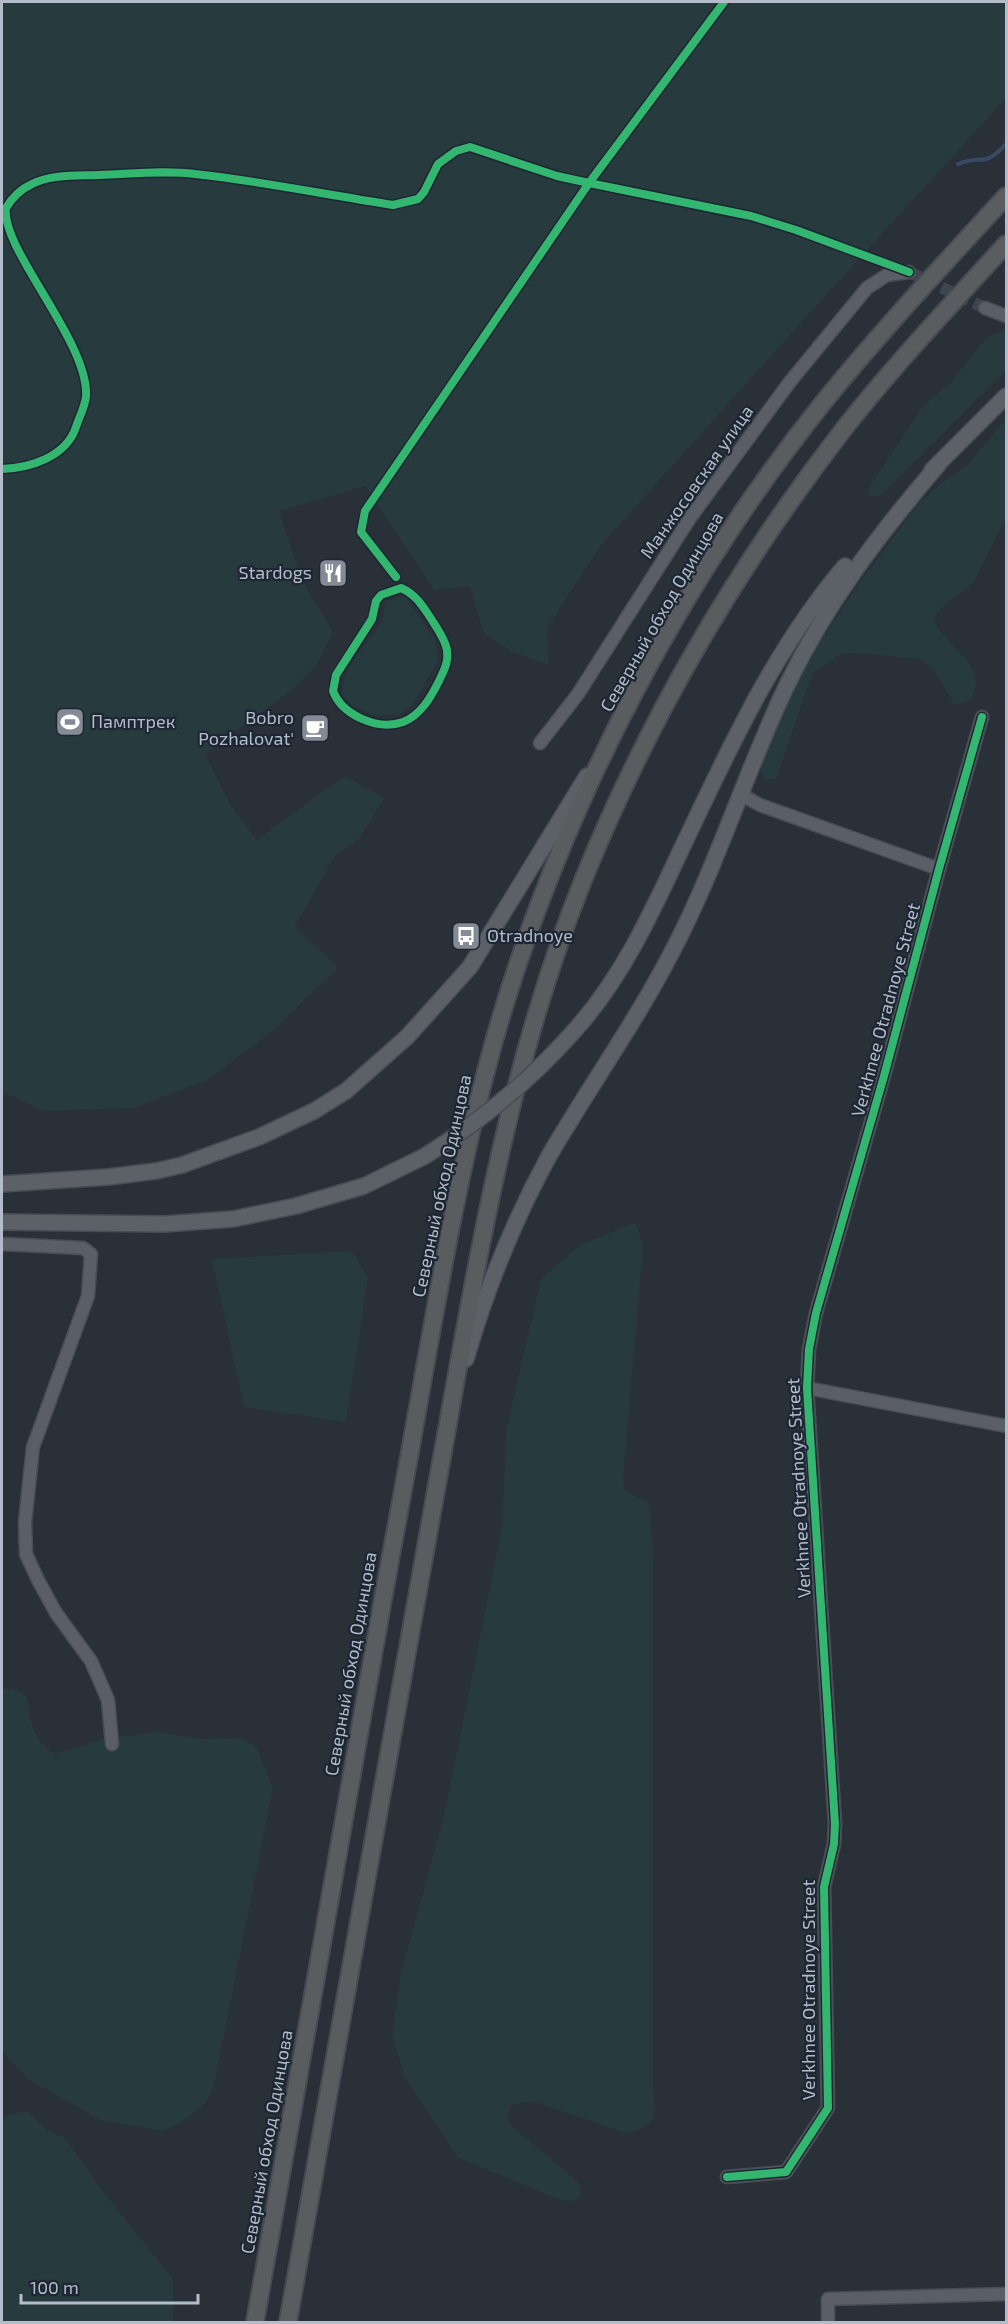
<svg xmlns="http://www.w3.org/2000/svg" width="1008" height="2324" font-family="'Exo 2',sans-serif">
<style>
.green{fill:#273a3e}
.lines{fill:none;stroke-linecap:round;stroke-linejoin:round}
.stream{stroke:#384963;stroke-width:4}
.minor-tunnel{stroke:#3f454e;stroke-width:12;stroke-dasharray:12 6;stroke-linecap:butt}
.minor-casing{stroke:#484c53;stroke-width:15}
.major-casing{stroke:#484c55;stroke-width:18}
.highway-casing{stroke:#474c53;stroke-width:20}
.minor{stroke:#5a5e66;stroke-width:12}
.major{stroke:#5c6168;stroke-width:15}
.highway{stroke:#5a5d60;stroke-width:16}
.major-bridge-casing{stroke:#484c55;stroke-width:18;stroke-linecap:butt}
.major-bridge{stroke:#5c6168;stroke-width:15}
.cycleway-casing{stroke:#1d2633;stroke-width:11}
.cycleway{stroke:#33b770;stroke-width:8}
.labels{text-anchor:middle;stroke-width:4.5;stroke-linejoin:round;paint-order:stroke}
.street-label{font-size:18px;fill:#b4bcc9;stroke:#1d2633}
.poi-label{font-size:18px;fill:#b4bcc9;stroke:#1d2633;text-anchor:end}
</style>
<rect width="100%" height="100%" fill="#2a3038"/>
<!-- green -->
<g class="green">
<path d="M2,2H1006V98L796,328L602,544L547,628L549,665L513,652L483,632L470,586L434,590L365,486L279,511L302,580L333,632L317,664L288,693L205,754L231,806L257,840L344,776L385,798L358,840L335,856L295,926L338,968L271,1032L207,1080L133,1108L45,1111L2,1092Z"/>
<path d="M1006,330V371L882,493L877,497H870L867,491L924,405L950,383L988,336Z"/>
<path d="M1006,419V517L974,581C962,596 941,601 934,620C942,643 986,664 974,693C970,702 963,704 954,704L935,672L921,659L857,653H846L837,656L813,672L776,779L766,780L761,772L760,762L813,652L863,578L919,503L933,490L969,463Z"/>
<path d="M405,596L435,640L438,661L414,702L401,714L377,716L354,707L342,695C341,667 366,647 380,624C384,618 384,608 385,601Z"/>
<path d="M636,1222L643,1248L623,1477L625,1490L649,1504L653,1555V2087C656,2116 658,2126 626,2133L536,2102H523L511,2106L507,2119L515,2129L579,2183L581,2196L570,2202L558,2199L457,2157L404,2075L392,2035L401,1974L444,1816L502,1528L506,1431L541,1279L581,1245Z"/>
<path d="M352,1251L368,1278L346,1422L244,1407L212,1259Z"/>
<path d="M2,1689H13L27,1697C32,1724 31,1738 55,1754L103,1739L156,1732L201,1739L244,1738L257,1748L273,1788L214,2086L206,2102L193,2114L178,2124L162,2131L101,2120L29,2080L2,2051Z"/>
<path d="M27,2111L45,2129L64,2137L108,2198L173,2279V2322H2V2117Z"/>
</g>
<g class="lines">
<!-- stream -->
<path class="stream" d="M958,164C983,154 983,169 1006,144"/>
<!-- minor-tunnel -->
<path class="minor-tunnel" d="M909,272L985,308"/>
<!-- minor casing -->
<g class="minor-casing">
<g id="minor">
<path d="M985,308L1006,316"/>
<path d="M540,743L578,694L690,518L789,383L867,288L887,275L909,272"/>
<path d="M740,794L760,805L939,869"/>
<path d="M2,1244L83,1248L91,1254L88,1296L33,1447L25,1522L26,1554L38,1580L56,1613L91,1661L108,1700L112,1744"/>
<path d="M807,1388L1006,1426"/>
<path d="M727,2177L786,2172L828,2108L824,1887L834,1844L835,1824L807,1388L809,1349L816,1313L884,1076L939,869L982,717"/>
<path d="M828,2322V2299L1006,2294"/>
</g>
</g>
<!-- major casing -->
<g class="major-casing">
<g id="major">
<path d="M932,470L1006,396"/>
<path d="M575,1030C622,978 652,912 681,850C728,751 774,649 845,566"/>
<path d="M2,1184L108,1177L156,1171L182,1165L259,1137L314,1111L346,1091L407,1037L470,967L587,776"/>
<path d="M2,1222L165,1224L233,1219L296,1206L364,1186L425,1156"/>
<path d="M466,1359C486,1290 514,1220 549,1156C589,1087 636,1022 673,950C718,864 746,770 788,683C827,602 880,533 938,465"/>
</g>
</g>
<!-- highway casing -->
<g class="highway-casing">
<g id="highway">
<path d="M255,2322C305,2042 353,1760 405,1479C430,1343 451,1205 486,1071C512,970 549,872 592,778C654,645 731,518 822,404C880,332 944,264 1006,196"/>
<path d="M288,2322C339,2041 386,1760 438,1479C475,1276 506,1070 584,878C649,718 737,567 843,430C894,365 951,305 1006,244"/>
</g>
</g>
<!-- minor -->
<use href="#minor" class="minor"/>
<!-- major -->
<use href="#major" class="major"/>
<!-- highway -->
<use href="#highway" class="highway"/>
<!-- major-bridge casing -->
<g class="major-bridge-casing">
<path id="major-bridge" d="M425,1156C481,1121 531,1080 575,1030"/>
</g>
<!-- major-bridge -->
<use href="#major-bridge" class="major-bridge"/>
<!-- cycleway casing -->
<g class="cycleway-casing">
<g id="cycleway">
<path d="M724,2L589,183L751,216L796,230L909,272"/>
<path d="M2,469C30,468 66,457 76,427C79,418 85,406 86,397C90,343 0,248 6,208C12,198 21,189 32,184C52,174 78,176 99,175C130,174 164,170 195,174C261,181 327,195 393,205L418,199L424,192L438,164L456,151L470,147L557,176L589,183L365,511L361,532L396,577"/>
<path d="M401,588C415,594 422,605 430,617C436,627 445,638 447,650C449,662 444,670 439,681C431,697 421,715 403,722C378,731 342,715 333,691L336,675L372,619L376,601L381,595Z"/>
<path d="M727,2177L786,2172L828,2108L824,1887L834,1844L835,1824L807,1388L809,1349L816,1313L884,1076L939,869L982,717"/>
</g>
</g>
<!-- cycleway -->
<use href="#cycleway" class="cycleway"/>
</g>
<!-- icons -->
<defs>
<g id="restaurant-square" transform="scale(1.5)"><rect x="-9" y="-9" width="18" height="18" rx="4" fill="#848b96" stroke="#1d2633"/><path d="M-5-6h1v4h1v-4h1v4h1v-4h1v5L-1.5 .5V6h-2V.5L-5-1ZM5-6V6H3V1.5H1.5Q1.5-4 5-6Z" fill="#fff"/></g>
<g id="stadium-square" transform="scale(1.5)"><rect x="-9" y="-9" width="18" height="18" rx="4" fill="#848b96" stroke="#1d2633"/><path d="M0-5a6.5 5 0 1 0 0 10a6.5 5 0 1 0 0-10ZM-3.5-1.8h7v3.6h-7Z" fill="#fff"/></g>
<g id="cafe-square" transform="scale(1.5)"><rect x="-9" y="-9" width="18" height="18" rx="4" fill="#848b96" stroke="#1d2633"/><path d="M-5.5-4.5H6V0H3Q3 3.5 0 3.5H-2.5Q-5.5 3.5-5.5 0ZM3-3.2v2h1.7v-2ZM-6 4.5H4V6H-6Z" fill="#fff"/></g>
<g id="bus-square" transform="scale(1.5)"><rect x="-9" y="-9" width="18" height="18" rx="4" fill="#848b96" stroke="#1d2633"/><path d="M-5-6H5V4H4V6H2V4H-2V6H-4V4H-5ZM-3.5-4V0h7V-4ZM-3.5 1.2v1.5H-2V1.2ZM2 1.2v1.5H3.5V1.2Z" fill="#fff"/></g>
</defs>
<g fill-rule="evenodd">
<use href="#restaurant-square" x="333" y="573"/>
<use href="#stadium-square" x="70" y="722"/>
<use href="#cafe-square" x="315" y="728"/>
<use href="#bus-square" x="466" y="936"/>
</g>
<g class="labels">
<!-- street labels -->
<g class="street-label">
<text transform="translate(697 482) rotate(-55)" y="6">Манжосовская улица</text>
<text transform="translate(662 612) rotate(-60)" y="6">Северный обход Одинцова</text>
<text transform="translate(886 1010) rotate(-75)" y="6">Verkhnee Otradnoye Street</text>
<text transform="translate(442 1186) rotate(-78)" y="6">Северный обход Одинцова</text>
<text transform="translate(799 1488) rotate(-93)" y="6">Verkhnee Otradnoye Street</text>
<text transform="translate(351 1664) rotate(-80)" y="6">Северный обход Одинцова</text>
<text transform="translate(809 1990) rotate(-90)" y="6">Verkhnee Otradnoye Street</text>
<text transform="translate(267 2142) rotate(-80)" y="6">Северный обход Одинцова</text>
</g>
<!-- poi labels -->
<g class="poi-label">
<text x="312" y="579">Stardogs</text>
<text x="294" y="724">Bobro<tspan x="294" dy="21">Pozhalovat'</tspan></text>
<text x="91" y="728" text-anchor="start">Памптрек</text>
<text x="487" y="942" text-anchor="start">Otradnoye</text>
</g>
</g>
<!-- border -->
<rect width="1008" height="2324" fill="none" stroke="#b4bcc9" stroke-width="6"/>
<!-- scale -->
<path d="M21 2294v9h177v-9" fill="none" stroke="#b4bcc9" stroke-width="3"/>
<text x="30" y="2294" font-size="18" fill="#b4bcc9" stroke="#1d2633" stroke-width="4.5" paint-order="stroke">100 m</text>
</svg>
